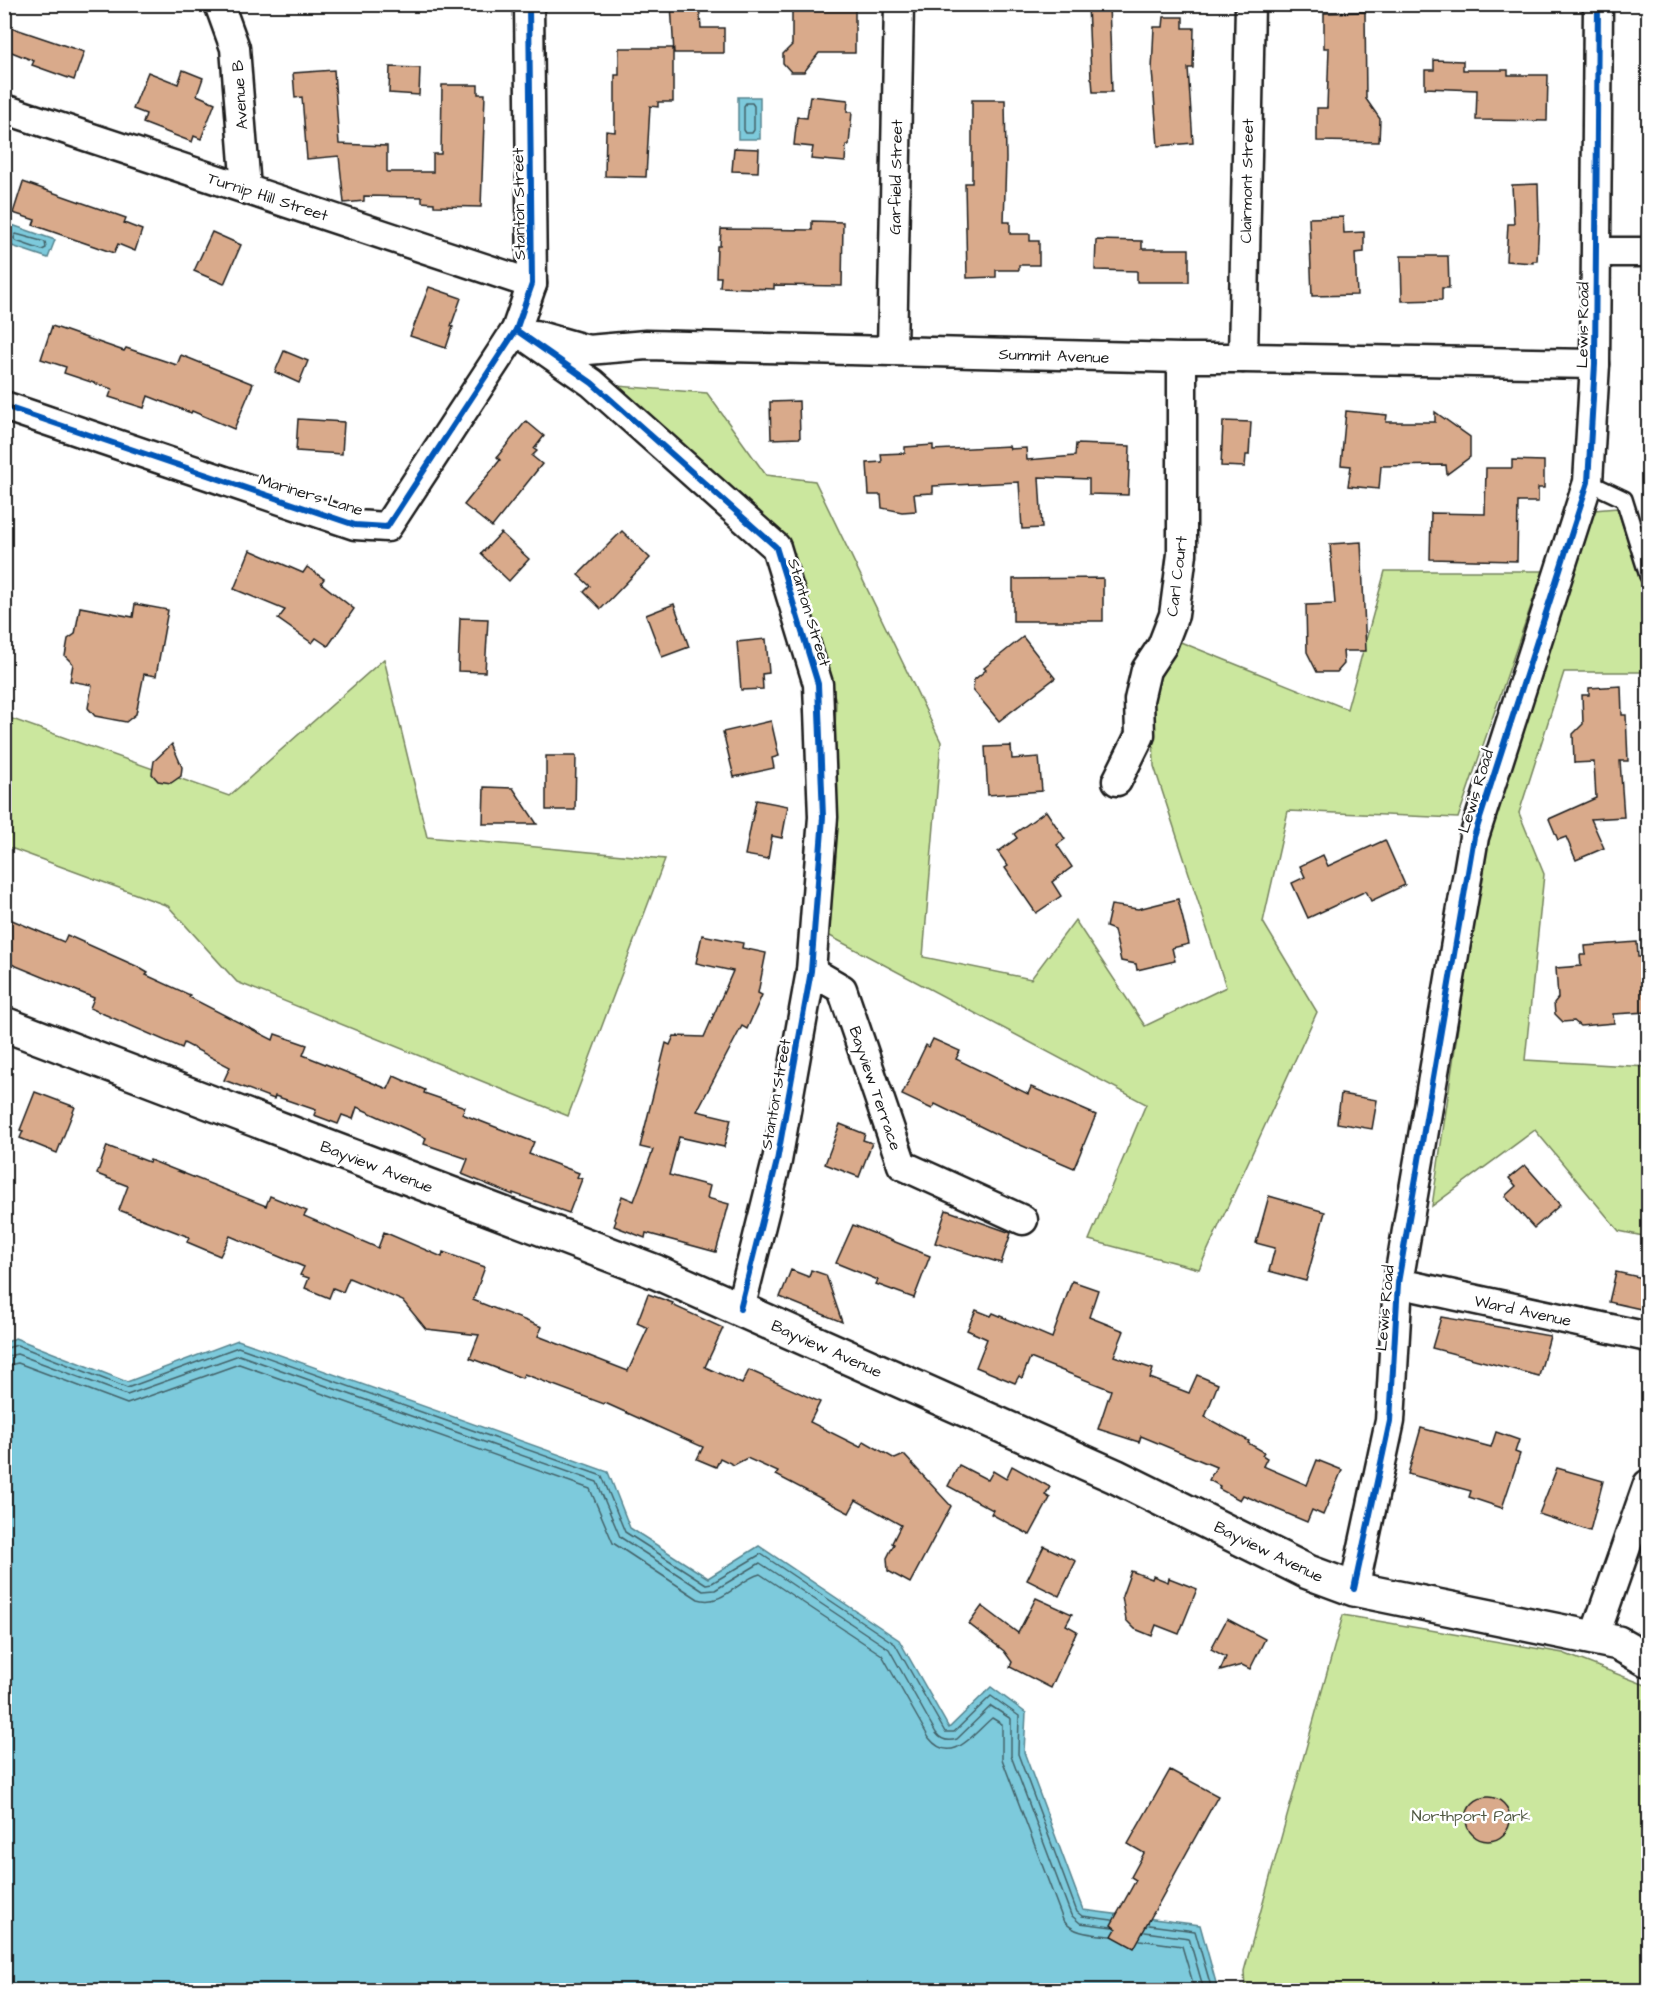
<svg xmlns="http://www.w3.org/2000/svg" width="1653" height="1995" font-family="'Architects Daughter',sans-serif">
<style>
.green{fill:#cbe79e;stroke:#74825d;stroke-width:1.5}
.water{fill:#7dcadc;stroke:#56848f;stroke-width:1.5}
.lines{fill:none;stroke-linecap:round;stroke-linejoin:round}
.shore{stroke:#436269;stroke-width:1.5}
.building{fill:#d9aa8b;stroke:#1c1c1c;stroke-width:1.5}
.service-casing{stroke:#1c1c1c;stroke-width:20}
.minor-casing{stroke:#1c1c1c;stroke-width:33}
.secondary-casing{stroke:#1c1c1c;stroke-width:38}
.service{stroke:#fff;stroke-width:15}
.minor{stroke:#fff;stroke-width:28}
.secondary{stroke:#fff;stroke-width:33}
.cycleway-casing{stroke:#fff;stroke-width:10}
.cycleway{stroke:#0057b8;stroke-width:6}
.labels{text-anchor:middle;stroke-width:5;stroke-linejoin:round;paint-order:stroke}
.street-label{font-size:16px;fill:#1c1c1c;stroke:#fff}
.park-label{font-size:16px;fill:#515943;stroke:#fff}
</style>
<rect width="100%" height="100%" fill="#fff"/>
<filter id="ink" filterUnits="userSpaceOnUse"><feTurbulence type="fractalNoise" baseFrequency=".0167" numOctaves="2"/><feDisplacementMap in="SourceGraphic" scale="12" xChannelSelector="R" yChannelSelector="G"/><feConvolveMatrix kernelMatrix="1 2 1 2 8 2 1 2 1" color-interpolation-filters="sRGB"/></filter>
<g filter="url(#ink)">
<!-- green -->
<g class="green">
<path d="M617,386L707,393L766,475L815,481L941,742L923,957L1031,979L1075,920L1145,1026L1226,987L1154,766L1152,693L1178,641L1347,709L1385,571H1543L1458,818L1288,811L1263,922L1317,1012L1199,1269L1089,1240L1146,1104L828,935L836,701L792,555Z"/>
<path d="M1617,508L1647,598L1646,672H1564L1519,813L1544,874L1525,1060L1648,1067V1237L1619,1231L1535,1130L1432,1206L1486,835L1594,510Z"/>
<path d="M384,659L427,837L665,859L568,1116L237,982L168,906L5,846L4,716L229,796Z"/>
<path d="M1343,1615L1563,1653L1648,1686V1990H1245L1244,1971Z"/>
</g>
<!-- water -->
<g class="water">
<rect x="738" y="97" width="22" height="42"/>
<path d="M12,225L55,240L48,258L6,244Z"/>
<path d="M15,1338L127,1382L238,1340L608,1472L630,1528L708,1578L759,1546L899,1640L949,1728L991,1687L1026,1713L1024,1752L1083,1910L1200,1925L1218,1990H5L4,1344Z"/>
</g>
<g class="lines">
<!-- shore -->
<g class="shore">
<path d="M746,103H752L754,106V130L752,133H746L744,130V106Z"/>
<path d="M16,234L45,242L46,248L42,250L16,241L14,238Z"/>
<path d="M4,1349L17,1345L127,1388L238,1347L602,1476L625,1532L706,1584L712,1583L761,1554L895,1644L945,1732H954L991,1696L1019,1716L1018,1754L1077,1912L1082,1916L1112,1920"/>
<path d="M4,1357L17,1354L127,1395L239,1355L597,1482L620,1537L703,1591L715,1590L760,1563L889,1649L936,1733C941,1740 948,1742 957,1739L991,1706L1011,1719V1756L1071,1915L1080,1923L1112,1927"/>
<path d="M4,1366L18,1363L127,1404L239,1364L590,1489L613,1543L698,1599C723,1607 739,1579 760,1574L882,1655L929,1738C952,1767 974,1733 992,1718L1002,1724V1759L1063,1920C1074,1935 1094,1934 1111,1936"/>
<path d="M1149,1925L1195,1931L1212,1990"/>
<path d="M1145,1932L1189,1938L1204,1990"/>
<path d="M1140,1940L1182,1946L1195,1990"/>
</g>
</g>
<!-- building -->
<g class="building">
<path d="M671,4H699L701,28H724V53H674Z"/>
<path d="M855,4V53H819L804,72H791L783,63V54L792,45V5Z"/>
<path d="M1088,4H1109L1112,92H1093L1092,79H1091Z"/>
<path d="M1365,12L1366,99L1380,119L1379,142L1317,141V108H1327L1329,48H1324V13Z"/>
<path d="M1164,17H1183V28H1194L1193,68H1188L1193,143L1158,146L1152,70L1154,27H1163Z"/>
<path d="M4,25L84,52L74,80L32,65L34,61L4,49Z"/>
<path d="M619,48H673V102H658V107L650,106L646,177L605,176L606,131L615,132V75H619Z"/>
<path d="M1434,60L1463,61V70H1508V75H1548L1547,121L1476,120L1477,90L1425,88V70H1434Z"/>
<path d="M390,67L420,68L419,95L389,93Z"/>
<path d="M183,70L203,78L197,95L215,103L201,139L194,136L192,142L143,123L146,114L133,109L148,72L178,84Z"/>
<path d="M334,70L339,144L387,146V172H433V154H441L442,85H478V94H485L481,207L434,206V203L422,202V197L364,196V201L344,203L339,156L307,159L302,97L295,98L293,73Z"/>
<path d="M810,96L848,100L847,112H852L849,145H846L845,162L811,159L813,147L794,145L797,117L807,118Z"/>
<path d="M972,100H1005L1006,159L1004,222H1010V234H1030V241H1039V265H1019V270H996V277L967,278L965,183H972Z"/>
<path d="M734,148L759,149L758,172L732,171Z"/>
<path d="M23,182L126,218L124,223L142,230L135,251L118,244L114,253L33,225L35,220L13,213Z"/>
<path d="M1538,184L1539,220L1537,261H1533V263L1506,261L1508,224H1514L1512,185Z"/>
<path d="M1343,217L1344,233L1364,232V252L1355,253L1357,295L1312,296L1309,218Z"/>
<path d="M812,221L843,222L842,286L774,285V289L720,287L721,277H716L717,246H720L721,229L812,230Z"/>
<path d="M212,232L241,245L224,284L194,271Z"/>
<path d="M1096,240L1142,241V249H1189V282H1137V271L1095,270Z"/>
<path d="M1401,256H1448L1449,288H1442V300L1402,301Z"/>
<path d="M429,287L461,298L451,326L453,327L446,348L410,336Z"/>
<path d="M52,326L124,351L126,348L177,365L181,355L253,384L234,429L192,411L191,413L148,396L144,408L109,397L112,389L64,373L66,367L41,359Z"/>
<path d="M284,351L308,361L299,383L275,372Z"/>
<path d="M799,401L800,438L771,439L770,402Z"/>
<path d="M1346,411L1387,415L1386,422H1435V412L1470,437V457L1447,474L1446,465L1381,466L1379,489L1348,486L1351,466L1341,465Z"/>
<path d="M298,419L344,422L342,454L296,451Z"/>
<path d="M526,421L544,436L534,449L537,451L532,456L542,464L492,527L464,505L500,460L497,457Z"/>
<path d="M1223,421L1251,422L1249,455H1246L1245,467L1221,466Z"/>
<path d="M1076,444L1130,446L1128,495L1089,494V479L1039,477L1042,528L1022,529L1019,482L933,486V493L914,494L916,511L902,512L882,508L881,495H869L867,463L882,462L881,454L905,453V447L933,445V450L1009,446L1010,449L1026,448L1027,460L1075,456Z"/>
<path d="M1512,460L1544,461V488H1538V502H1518L1517,561L1430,559L1431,513L1485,514L1486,468H1512Z"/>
<path d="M622,531L650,558L601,609L584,592L590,586L578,575Z"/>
<path d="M501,533L529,559L509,581L481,554Z"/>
<path d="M1361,542L1366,651H1343L1344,664L1337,672H1317L1307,652L1306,605L1335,604L1330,544Z"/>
<path d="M250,550L303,573L307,567L324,579L321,583L354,609L328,646L316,638L312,643L278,619L285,610L234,589Z"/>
<path d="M1103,578V621H1013V579Z"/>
<path d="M135,604L168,610L156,676L144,674L136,714L126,722L95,716L88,708L92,685L70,681L73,664L65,656L68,639L75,634L80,607L133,617Z"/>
<path d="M674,604L689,647L662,657L646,615Z"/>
<path d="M460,618L488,619L485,672L458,671Z"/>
<path d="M1023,637L1055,678L999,721L973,690L974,680L986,670L984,668Z"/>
<path d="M766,639L769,673L762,674L763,689L741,690L737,642Z"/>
<path d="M1621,686L1622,715H1626L1628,761H1620L1624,817L1591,819L1604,848L1576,860L1566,837L1558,840L1549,819L1596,798L1594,762L1574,763L1573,734L1583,724L1582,695H1589V688Z"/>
<path d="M771,721L779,756L772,758L774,768L734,777L723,732Z"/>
<path d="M172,744L182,767L181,776L171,783L158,781L152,774L154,761Z"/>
<path d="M1011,746L1012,759L1039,757L1042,791L988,795L985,747Z"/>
<path d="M546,756H576L575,810H546Z"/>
<path d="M484,787L513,788L537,824H483Z"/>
<path d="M756,800L788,806L782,838L772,836L768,859L745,855Z"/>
<path d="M1046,811L1065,839L1057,845L1072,867L1052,882L1061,896L1036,913L1005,868L1008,866L998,852L1017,838L1014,834Z"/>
<path d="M1385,840L1405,885L1371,901L1366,891L1308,918L1292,883L1305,877L1300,866L1323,855L1328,866Z"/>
<path d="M1178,899L1189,944L1172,948L1175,961L1137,970L1136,964L1121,961L1114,930L1106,927L1111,905L1138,909Z"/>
<path d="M12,920L64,942L67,935L136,966L148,973L146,975L190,995L189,997L273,1040L275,1034L307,1045L303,1055L388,1089L394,1076L425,1090L424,1093L465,1107L462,1114L534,1142L529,1154L579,1173L577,1177L582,1179L569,1213L513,1193V1195L462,1174L468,1159L424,1144L426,1138L357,1107L353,1119L342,1115L338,1124L314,1115L316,1110L275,1096L274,1099L224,1080L230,1067L184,1043L182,1048L90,1008L94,998L4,961V932Z"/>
<path d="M702,935L743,943L742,948L766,953L758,993L762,995L747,1029L742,1026L697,1111L731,1119L724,1147L679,1137L669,1175L710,1186L707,1198L729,1204L716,1252L646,1233L645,1238L614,1226L616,1221L614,1219L622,1196L634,1201L653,1150L640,1147L666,1043L670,1045L674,1036L704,1037L733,971L696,963Z"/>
<path d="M1637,942L1638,957H1648V1012L1613,1014L1614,1023L1580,1026L1574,1021L1563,1022L1555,1014L1554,1003L1558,998L1556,968L1581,966L1580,955H1586L1585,946Z"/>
<path d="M933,1039L960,1051L956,1059L1028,1094L1031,1087L1096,1115L1074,1168L1004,1138L935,1104L932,1109L902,1095L926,1045L929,1047Z"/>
<path d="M35,1092L75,1107L57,1153L20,1138L23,1131L20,1130Z"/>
<path d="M1341,1094L1377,1100L1372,1129L1337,1123Z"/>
<path d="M840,1124L865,1134L863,1140L872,1143L859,1177L825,1164Z"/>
<path d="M107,1146L149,1162L150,1160L266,1206L270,1196L307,1211L304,1216L378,1248L384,1232L442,1257L443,1252L485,1267L473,1300L542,1327L538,1336L628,1371L648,1328L637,1323L648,1294L673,1303L672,1305L723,1328L705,1367L742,1384L749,1370L820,1402L810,1422L860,1447L864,1441L895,1459L904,1455L951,1506L910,1583L888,1571L887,1558L894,1544L892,1543L901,1525L856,1500L849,1513L776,1475L778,1472L747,1458L734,1465L720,1458L716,1467L697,1459L703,1447L605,1403L604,1404L524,1374L522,1378L470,1358L479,1335L426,1329L403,1301L349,1278L343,1292L333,1288L329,1298L305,1288L309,1278L300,1275L304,1267L230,1236L220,1256L187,1242L189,1237L119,1210L128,1186L97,1174Z"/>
<path d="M1525,1165L1560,1205L1534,1228L1505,1196L1516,1186L1509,1178Z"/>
<path d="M1269,1196L1325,1212L1306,1281L1269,1271L1275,1248L1256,1243Z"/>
<path d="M946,1210L1011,1233L1001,1263L935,1243Z"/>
<path d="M853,1225L930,1256L914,1298L876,1284L878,1280L836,1263Z"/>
<path d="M791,1270L809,1277L811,1270L826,1275L842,1322L780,1297Z"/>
<path d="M1616,1272L1648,1279L1641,1309L1609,1302Z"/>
<path d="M1072,1281L1098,1290L1089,1317L1124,1331L1114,1356L1153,1369L1150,1378L1189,1393L1197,1375L1218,1384L1205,1417L1249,1441L1248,1443L1264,1452L1262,1455L1267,1458L1263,1466L1307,1485L1317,1460L1342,1470L1323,1515L1312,1510L1307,1522L1243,1495L1240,1500L1219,1489L1220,1486L1209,1480L1216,1467L1141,1436L1139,1442L1098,1429L1111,1390L1030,1358L1022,1378L1019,1376L1015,1383L976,1367L987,1339L967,1330L976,1310L991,1316L993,1313L1052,1338Z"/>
<path d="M1441,1317L1550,1336L1539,1376L1432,1348Z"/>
<path d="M1421,1428L1491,1447L1496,1432L1519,1440L1515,1452L1520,1454L1502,1508L1469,1497L1471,1491L1408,1474Z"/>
<path d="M959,1465L988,1480L993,1471L1006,1479L1012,1466L1050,1487L1045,1495L1050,1498L1030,1535L991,1514L993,1510L948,1486Z"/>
<path d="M1557,1468L1603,1481L1590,1531L1539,1514Z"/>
<path d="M1044,1546L1076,1561L1059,1596L1027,1580Z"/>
<path d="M1131,1571L1152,1579L1153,1576L1168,1582L1169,1578L1197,1589L1179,1634L1156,1625L1152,1636L1135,1629L1126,1620L1122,1596Z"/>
<path d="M1036,1598L1072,1614L1066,1625L1077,1631L1051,1688L1010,1667L1012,1662L1004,1651L969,1624L982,1606L1018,1633Z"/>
<path d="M1227,1619L1265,1639L1250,1669L1242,1665L1220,1671L1226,1657L1211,1649Z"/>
<path d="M1170,1770L1218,1796L1134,1948L1112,1936L1116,1929L1111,1925L1136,1880L1131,1877L1144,1853L1128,1844Z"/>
<circle cx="1488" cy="1819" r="22"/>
</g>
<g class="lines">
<!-- service casing -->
<g class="service-casing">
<path id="service" d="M1588,482L1624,499L1648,576"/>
</g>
<!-- minor casing -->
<g class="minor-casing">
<g id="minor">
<path d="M219,4L235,48L246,189"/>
<path d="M4,109L532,284"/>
<path d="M1597,252H1648"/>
<path d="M516,330L592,383L776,547L818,684L823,817L811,971L777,1161L740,1309"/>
<path d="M535,335L588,350L646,345L1182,358H1243L1595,364"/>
<path d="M892,350L899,4"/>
<path d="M1243,358L1250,4"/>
<path d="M4,406L355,525L387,527L516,330L532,284L529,4"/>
<path d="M1117,781L1140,735L1139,700L1146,670L1162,646L1174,615L1182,554V358"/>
<path d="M811,971L842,989L902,1165L1023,1220"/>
<path d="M1398,1283L1648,1337"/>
<path d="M1354,1589L1390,1421L1398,1283L1474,837L1588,482L1595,364L1598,4"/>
<path d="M1594,1638L1648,1484"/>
</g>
</g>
<!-- secondary casing -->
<g class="secondary-casing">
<path id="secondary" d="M4,1024L656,1272L1115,1476L1308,1572L1354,1589L1618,1643L1648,1660"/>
</g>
<!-- service -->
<use href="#service" class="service"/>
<!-- minor -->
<use href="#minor" class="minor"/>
<!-- secondary -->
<use href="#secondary" class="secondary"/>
<!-- cycleway casing -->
<g class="cycleway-casing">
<g id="cycleway">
<path d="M516,330L592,383L776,547L818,684L823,817L811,971L777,1161L740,1309"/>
<path d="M4,406L355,525L387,527L516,330L532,284L529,4"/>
<path d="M1354,1589L1390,1421L1398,1283L1474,837L1588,482L1595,364L1598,4"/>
</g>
</g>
<!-- cycleway -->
<use href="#cycleway" class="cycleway"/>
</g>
</g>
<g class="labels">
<!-- street labels -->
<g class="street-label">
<text transform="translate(239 95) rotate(-94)" y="6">Avenue B</text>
<text transform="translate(895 177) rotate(-89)" y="6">Garfield Street</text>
<text transform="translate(1246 181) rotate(-89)" y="6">Clairmont Street</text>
<text transform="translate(268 196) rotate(18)" y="6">Turnip Hill Street</text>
<text transform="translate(518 204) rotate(-91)" y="6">Stanton Street</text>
<text transform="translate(1582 325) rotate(-89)" y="6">Lewis Road</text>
<text transform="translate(1054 355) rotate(2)" y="6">Summit Avenue</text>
<text transform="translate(311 494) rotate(17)" y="6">Mariners Lane</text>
<text transform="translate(1176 576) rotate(-83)" y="6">Carl Court</text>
<text transform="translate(810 612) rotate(73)" y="6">Stanton Street</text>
<text transform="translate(1475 791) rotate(-73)" y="6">Lewis Road</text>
<text transform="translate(876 1088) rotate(71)" y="6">Bayview Terrace</text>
<text transform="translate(775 1094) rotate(-80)" y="6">Stanton Street</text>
<text transform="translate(377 1166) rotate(21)" y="6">Bayview Avenue</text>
<text transform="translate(1384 1308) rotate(-85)" y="6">Lewis Road</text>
<text transform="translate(1523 1310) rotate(12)" y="6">Ward Avenue</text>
<text transform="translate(827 1348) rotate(24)" y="6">Bayview Avenue</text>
<text transform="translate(1269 1551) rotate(26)" y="6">Bayview Avenue</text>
</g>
<!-- park labels -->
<g class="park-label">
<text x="1471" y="1821">Northport Park</text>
</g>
</g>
<!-- margin -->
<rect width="1653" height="1995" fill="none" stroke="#fff" stroke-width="24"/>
<rect x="12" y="12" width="1629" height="1971" fill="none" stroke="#1c1c1c" stroke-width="2" filter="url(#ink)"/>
</svg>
